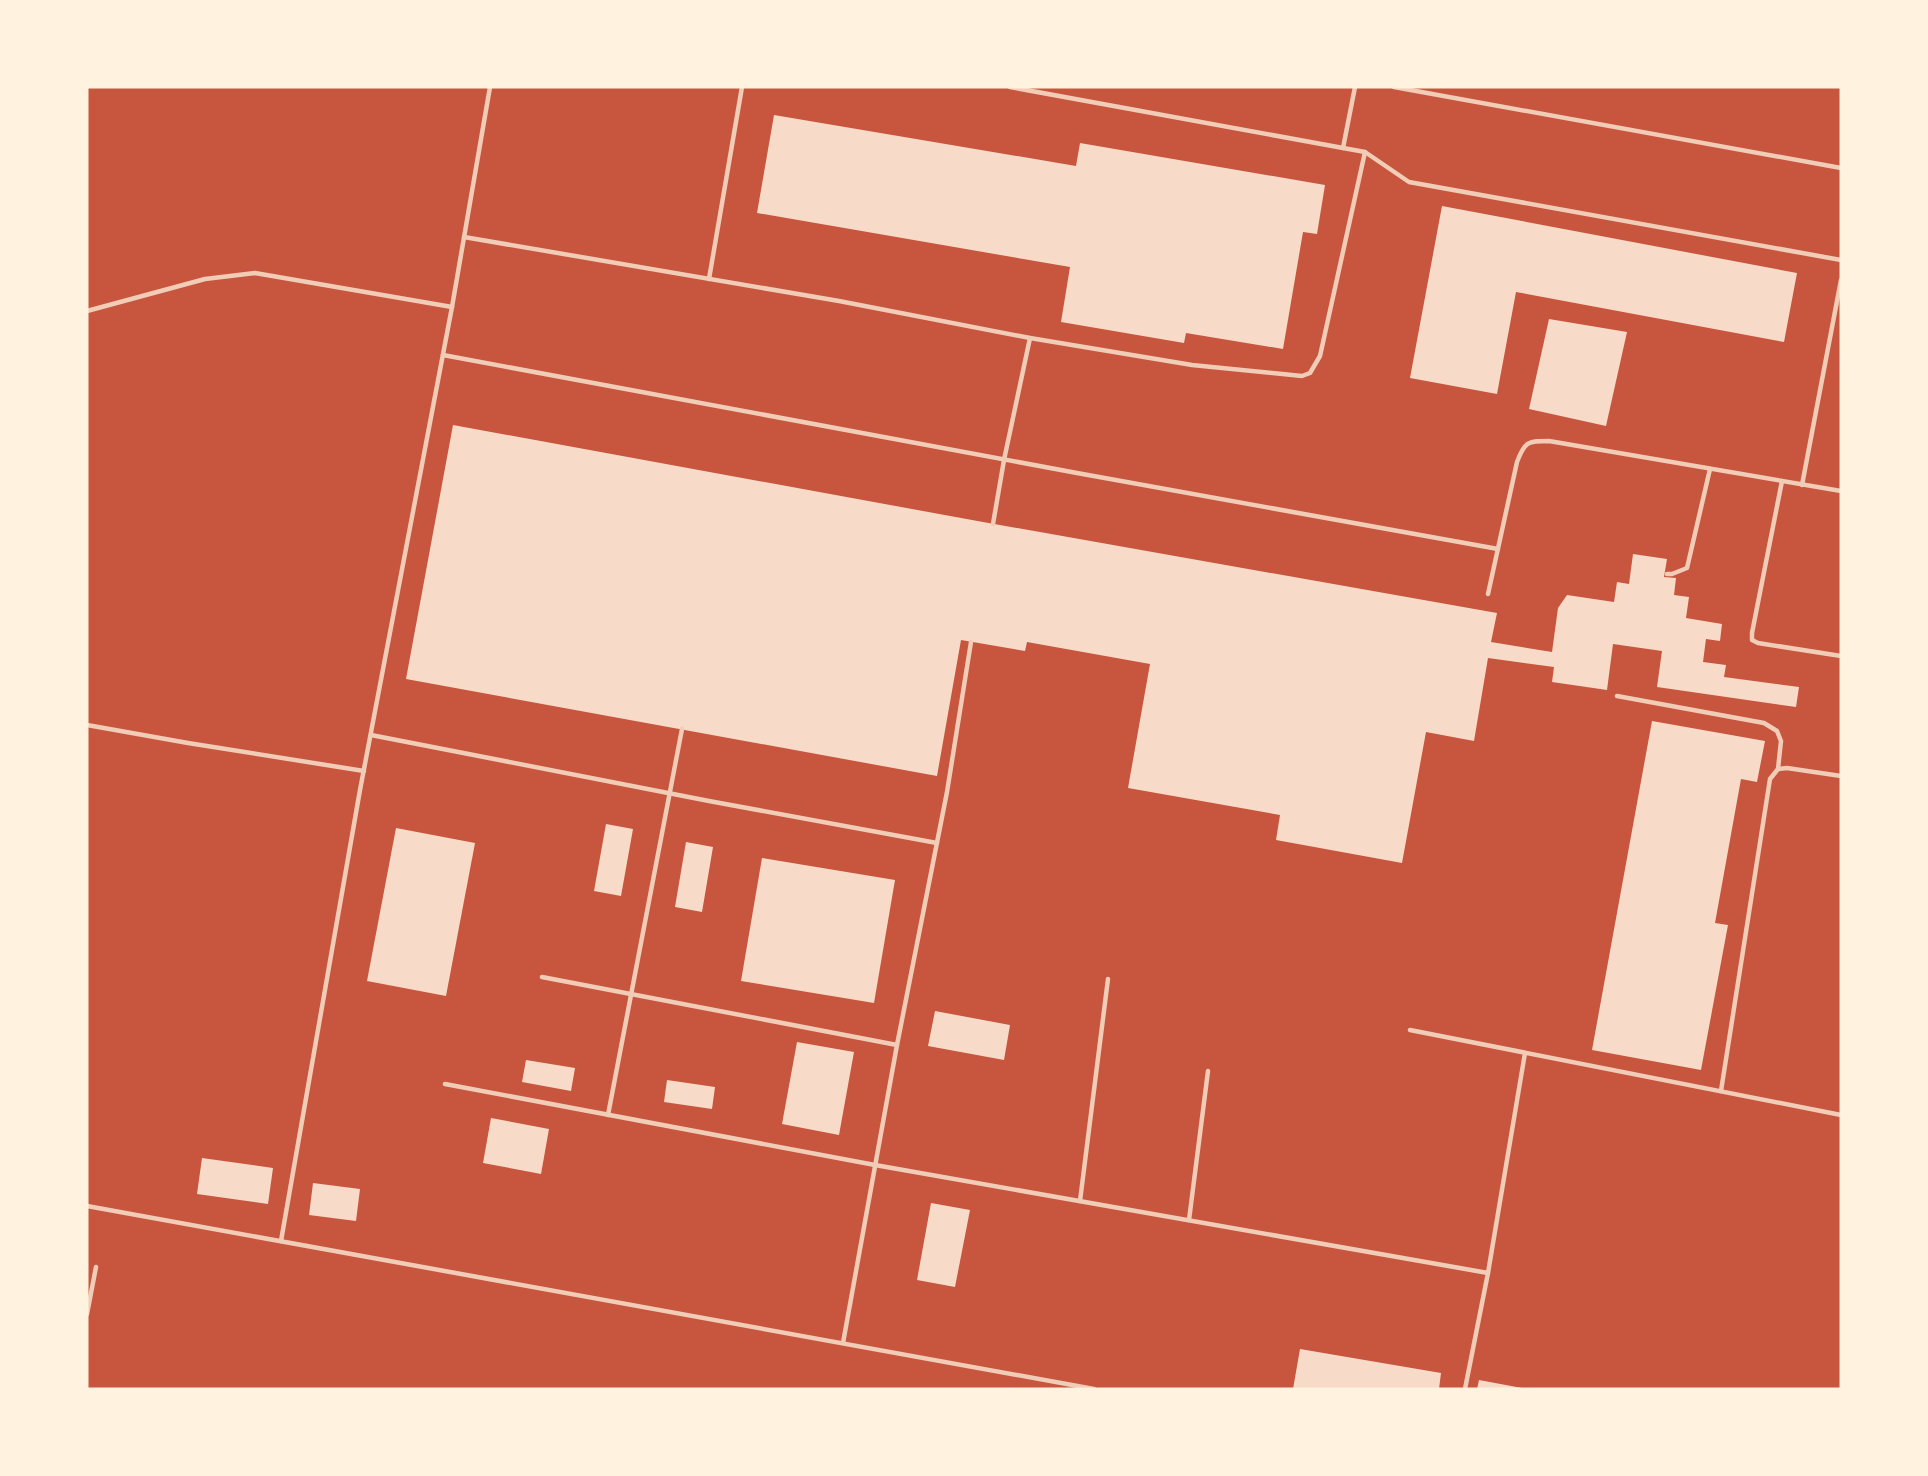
<svg xmlns="http://www.w3.org/2000/svg" width="1928" height="1476" font-family="'Crimson Pro',serif">
<style>
.building{fill:#f7dbc8}
.lines{fill:none;stroke-linecap:round;stroke-linejoin:round}
.service{stroke:#f1ccb7;stroke-width:4.5}
</style>
<rect width="100%" height="100%" fill="#c8553d"/>
<!-- building -->
<g class="building">
<path d="M774,115L1076,166L1080,143L1325,185L1317,234L1303,232L1283,349L1186,333L1184,343L1061,322L1070,267L757,213Z"/>
<path d="M1442,206L1797,273L1784,342L1516,292L1497,394L1410,378Z"/>
<path d="M1549,319L1627,332L1606,426L1529,409Z"/>
<path d="M453,425L983,522L1497,613L1491,642L1552,652L1558,608L1567,595L1614,602L1617,582L1629,584L1633,554L1667,559L1664,577L1676,578L1674,595L1689,597L1686,618L1722,624L1720,641L1706,639L1703,662L1726,665L1724,677L1799,687L1796,707L1657,687L1662,651L1613,644L1607,690L1552,682L1554,667L1488,658L1474,741L1426,732L1402,863L1276,840L1280,815L1128,788L1150,664L1027,642L1025,651L961,640L937,776L406,679Z"/>
<path d="M1652,721L1765,741L1757,782L1741,779L1715,923L1728,925L1701,1070L1592,1050Z"/>
<path d="M606,824L633,829L621,896L594,891Z"/>
<path d="M396,828L475,843L446,996L367,981Z"/>
<path d="M686,842L713,847L702,912L675,907Z"/>
<path d="M762,858L895,880L874,1003L741,981Z"/>
<path d="M935,1011L1010,1025L1004,1060L928,1046Z"/>
<path d="M797,1042L854,1052L839,1135L782,1124Z"/>
<path d="M526,1060L575,1068L571,1091L522,1082Z"/>
<path d="M667,1080L715,1087L712,1109L664,1102Z"/>
<path d="M491,1118L549,1129L541,1174L483,1163Z"/>
<path d="M202,1158L273,1168L268,1204L197,1194Z"/>
<path d="M313,1183L360,1189L356,1221L309,1215Z"/>
<path d="M931,1203L970,1210L955,1287L917,1280Z"/>
<path d="M1300,1349L1441,1373L1439,1389H1293Z"/>
<path d="M1479,1380L1522,1388V1389H1477Z"/>
</g>
<g class="lines">
<!-- service -->
<g class="service">
<path d="M1010,87L1365,152L1409,182L1841,260"/>
<path d="M1394,87L1841,168"/>
<path d="M1343,148L1355,87"/>
<path d="M464,237L839,301L1030,338L1192,365L1302,376L1310,373L1320,356L1365,152"/>
<path d="M709,279L742,87"/>
<path d="M87,311L205,279L255,273L452,307"/>
<path d="M443,355L1077,473L1498,549"/>
<path d="M1782,481L1752,633V640L1758,643L1841,656"/>
<path d="M1802,485L1841,280"/>
<path d="M993,524L1004,460L1030,338"/>
<path d="M1667,574H1672L1687,568L1710,469"/>
<path d="M1488,594L1517,462C1525,441 1528,441 1549,441L1841,491"/>
<path d="M1617,696L1764,723L1777,731L1781,741L1778,769L1770,779L1721,1091"/>
<path d="M87,725L188,743L364,771"/>
<path d="M371,735L709,801L937,843"/>
<path d="M1778,769L1787,768L1841,776"/>
<path d="M542,977L897,1045"/>
<path d="M1410,1030L1841,1115"/>
<path d="M445,1084L875,1165L1488,1273"/>
<path d="M608,1115L682,729"/>
<path d="M1080,1201L1108,979"/>
<path d="M87,1206L1094,1389"/>
<path d="M1189,1220L1208,1071"/>
<path d="M281,1241L360,790L452,307L490,87"/>
<path d="M87,1314L96,1267"/>
<path d="M843,1343L897,1045L947,792L971,642"/>
<path d="M1465,1389L1488,1273L1525,1053"/>
</g>
</g>
<!-- border -->
<rect width="1928" height="1476" fill="none" stroke="#fff3e0" stroke-width="177"/>
</svg>
